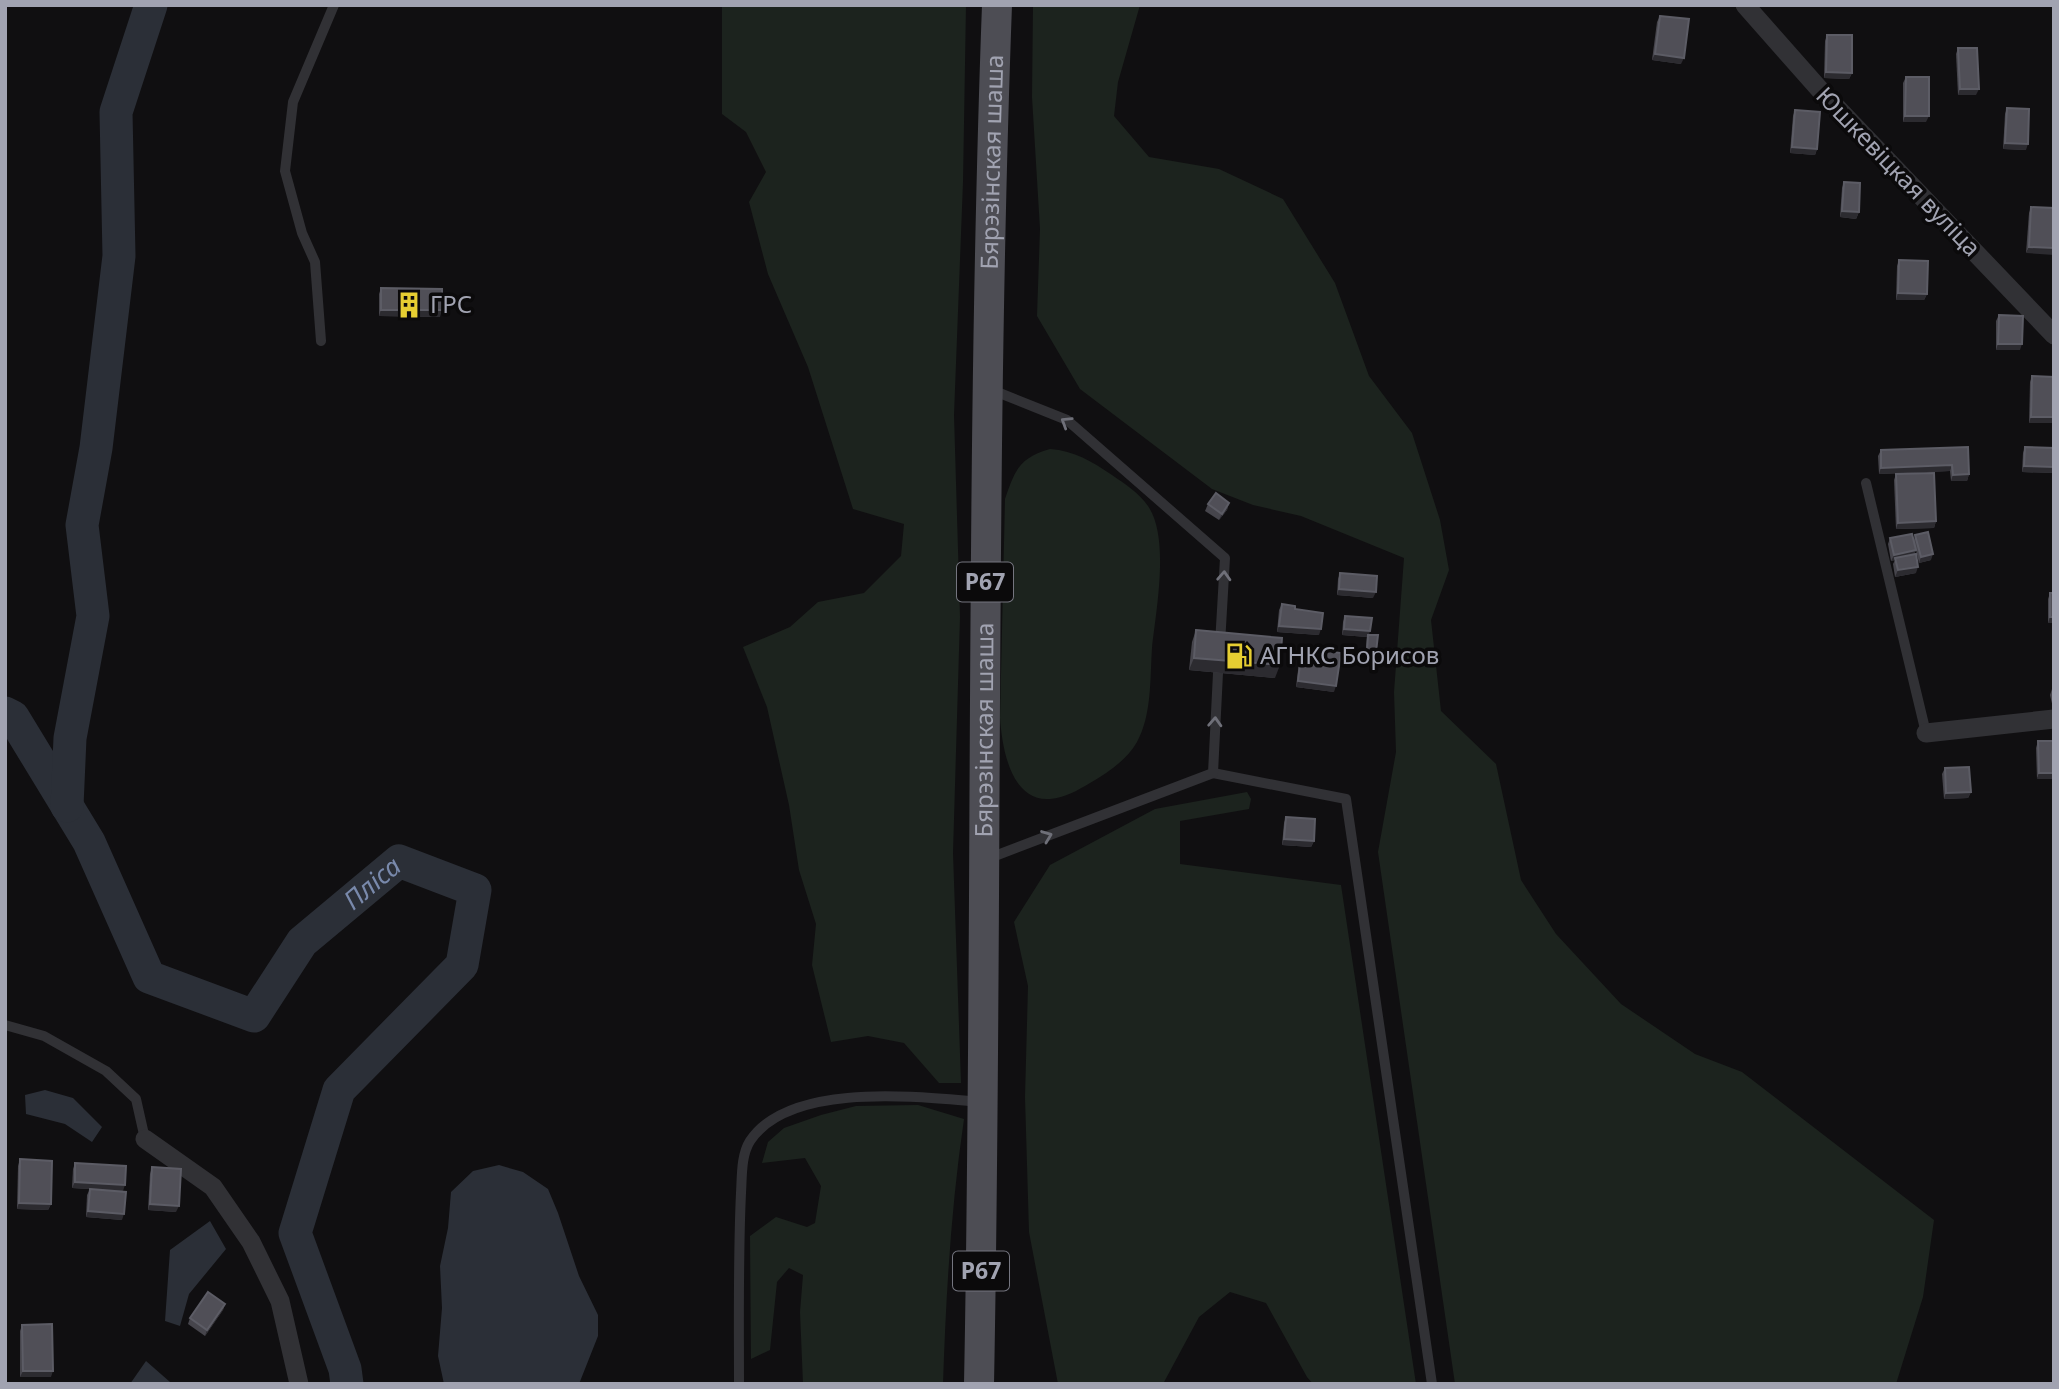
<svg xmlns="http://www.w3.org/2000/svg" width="2059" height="1389" font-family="'Noto Sans',sans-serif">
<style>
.green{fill:#1c231e}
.water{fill:#2b2f37}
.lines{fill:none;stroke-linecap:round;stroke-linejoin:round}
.river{stroke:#2b2f37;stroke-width:33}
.service{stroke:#313135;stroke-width:10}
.minor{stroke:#313135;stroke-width:19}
.primary{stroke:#4d4d54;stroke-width:30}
.wall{fill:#46454c}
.shaded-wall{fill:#2c2b30}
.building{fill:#504f57;stroke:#5c5c65;stroke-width:2}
.oneway{stroke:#6f7079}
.labels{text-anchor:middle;stroke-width:7;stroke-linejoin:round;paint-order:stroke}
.shield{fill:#0b0a0b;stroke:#74757f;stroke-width:2}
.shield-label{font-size:23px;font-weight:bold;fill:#a1a3b1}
.street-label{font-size:24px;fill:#a1a3b1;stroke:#0b0a0b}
.poi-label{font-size:24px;fill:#a1a3b1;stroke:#0b0a0b;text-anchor:start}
.water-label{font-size:26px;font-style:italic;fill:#7989ab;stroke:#0b0a0b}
</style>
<rect width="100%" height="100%" fill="#100f11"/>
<!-- green -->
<g class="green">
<path d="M722,5H966L963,182L954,415L960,617L953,853L961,1083H939L904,1043L868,1036L831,1042L812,965L816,924L799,870L789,805L767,707L743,647L790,627L818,602L864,593L901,556L904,524L853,509L808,367L768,274L749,202L766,172L746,132L722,114Z"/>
<path d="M1033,5H1140L1118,82L1114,116L1149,157L1219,169L1283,199L1335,283L1369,376L1412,433L1440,520L1449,570L1431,620L1441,711L1496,764L1521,880L1556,934L1621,1004L1695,1054L1742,1072L1934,1220L1923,1297L1896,1384H1455L1378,852L1396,752L1394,692L1404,558L1301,516L1253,505L1212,489L1080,389L1037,316L1040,229L1032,97Z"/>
<path d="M1050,449C1075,451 1091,461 1112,475C1125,484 1139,493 1148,506C1170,538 1156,610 1152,648C1150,678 1152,715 1137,742C1127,760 1107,773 1090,783C1078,790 1065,798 1050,799C1010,802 1002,746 1000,718L1005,499C1015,470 1019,458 1050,449Z"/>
<path d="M1247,792L1251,799L1249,809L1180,821V864L1341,885L1416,1384H1313L1307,1377L1266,1303L1230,1292L1199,1317L1163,1384H1058L1029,1232L1025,1097L1028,986L1014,922L1050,865L1155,809Z"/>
<path d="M918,1105L964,1119C951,1207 946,1295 943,1384H803L800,1312L803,1275L789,1268L777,1282L770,1350L751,1359L750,1236L776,1217L807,1227L815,1223L821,1186L805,1158L762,1163L768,1142L784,1128L821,1115L856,1106Z"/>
</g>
<!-- water -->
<g class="water">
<path d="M45,1090L73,1098L102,1127L92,1142L65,1124L26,1114L25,1095Z"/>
<path d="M499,1165L523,1172L548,1189L558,1213L579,1276L598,1315V1336L579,1384H444L438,1356L442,1308L440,1266L448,1228L451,1192L473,1171Z"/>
<path d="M210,1221L226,1249L189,1294L180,1326L165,1321L170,1250Z"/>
<path d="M146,1361L170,1382L169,1384H130Z"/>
</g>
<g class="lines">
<!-- river -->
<g class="river">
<path id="s1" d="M5,713L13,717L89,842L149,977L254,1016L302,942L399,861L475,890L462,965L339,1090L295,1233L345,1369L347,1384"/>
<path d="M67,806L70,738L93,616L82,525L96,448L119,256L116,112L151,5"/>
</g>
<!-- service -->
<g class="service">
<path d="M321,341L315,262L302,233L285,171L293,102L334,5"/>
<path d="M992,390L1067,420L1225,558L1220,644"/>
<path d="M1866,483L1926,733"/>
<path d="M1213,773L1346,799L1432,1384"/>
<path d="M987,859L1213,773L1218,673"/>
<path d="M5,1025L44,1036L106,1071L136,1099L145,1139"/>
<path d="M739,1384C739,1320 738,1256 741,1193C742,1177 741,1155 750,1141C790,1081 919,1097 981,1102"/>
</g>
<!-- minor -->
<g class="minor">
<path d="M1745,5L1821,91L2054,335"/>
<path d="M1926,733L2054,719"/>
<path d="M145,1139L213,1187L251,1242L280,1301L299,1384"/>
</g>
<!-- primary -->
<path class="primary" id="s2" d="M979,1384C988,924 980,465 997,5"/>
</g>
<!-- wall -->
<g class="wall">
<path d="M1660,16L1681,64L1652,60L1657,22Z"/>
<path d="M1827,35L1852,73L1849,79L1824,78L1825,41Z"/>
<path d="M1958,48L1976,95H1958L1956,54Z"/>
<path d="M1906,77L1926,122H1903V83Z"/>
<path d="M2007,108L2026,150L2003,149L2005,114Z"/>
<path d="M1795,110L1817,149L1815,155L1790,153L1793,116Z"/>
<path d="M1844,182L1859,212L1856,219L1840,217L1842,188Z"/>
<path d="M2031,207L2054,208L2026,253L2029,213Z"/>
<path d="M1899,260L1927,294L1924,300H1896L1897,266Z"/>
<path d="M381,288L440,317L379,316V294Z"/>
<path d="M1999,315L2020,350H1996V321Z"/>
<path d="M2032,376L2054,423H2029L2030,382Z"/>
<path d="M1968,447L1969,474L1967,481H1951L1950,471L1879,474L1878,456L1881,450Z"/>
<path d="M2025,447L2054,448V473L2022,472L2023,453Z"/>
<path d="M1896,474L1936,521L1934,528L1896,529L1894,480Z"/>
<path d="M1229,503L1227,510L1219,520L1205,511L1208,504Z"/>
<path d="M1915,535L1931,560L1919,563L1916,550L1914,555L1916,573L1895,577L1893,564L1895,560L1891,561L1888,544L1890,538L1914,540Z"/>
<path d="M1340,573L1373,598L1337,595L1338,579Z"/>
<path d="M2050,593H2054V623H2048V599Z"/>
<path d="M1282,604L1295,609L1319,635L1277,632L1279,610Z"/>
<path d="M1345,616L1369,635L1374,658L1365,657L1367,637L1342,635L1343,622Z"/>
<path d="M1196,630L1275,678L1189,670L1192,642Z"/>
<path d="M1302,648L1334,692L1296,687L1300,654Z"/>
<path d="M2054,688V707L2053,708L2050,695L2052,689Z"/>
<path d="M2038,741H2054L2037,779L2036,748Z"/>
<path d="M1945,768L1971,792L1968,798L1944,799L1942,774Z"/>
<path d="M1286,817L1314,841L1311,847L1282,845L1284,823Z"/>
<path d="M20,1159L51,1204L48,1210L17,1209L18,1166Z"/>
<path d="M75,1163L123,1191L72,1188L73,1169Z"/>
<path d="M152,1167L176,1212L148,1210L150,1174Z"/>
<path d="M90,1189L122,1220L86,1217L87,1195Z"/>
<path d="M225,1304L223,1310L205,1336L188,1324L190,1318Z"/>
<path d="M22,1325L51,1377H20V1331Z"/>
</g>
<!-- shaded-wall -->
<g class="shaded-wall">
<path d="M1655,54L1684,58L1681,64L1652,60Z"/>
<path d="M1826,72L1852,73L1849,79L1824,78Z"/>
<path d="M1960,89H1979L1976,95H1958Z"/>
<path d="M1905,116H1929L1926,122H1903Z"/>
<path d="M2005,143L2028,144L2026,150L2003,149Z"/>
<path d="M1792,147L1817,149L1815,155L1790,153Z"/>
<path d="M1842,211L1859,212L1856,219L1840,217Z"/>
<path d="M2029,247L2054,248V255L2026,253Z"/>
<path d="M1898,293L1927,294L1924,300H1896Z"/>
<path d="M381,310H442L440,317L379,316Z"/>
<path d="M1998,344H2022L2020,350H1996Z"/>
<path d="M2031,417H2054V423H2029Z"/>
<path d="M1952,465L1950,471L1879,474L1881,468Z"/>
<path d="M2024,466L2054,467V473L2022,472Z"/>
<path d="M1969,474L1967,481H1951L1953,475Z"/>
<path d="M1229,503L1227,510L1219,520L1222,514Z"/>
<path d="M1936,521L1934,528L1896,529L1898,523Z"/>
<path d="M1916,550L1913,557L1895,558V560L1891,561L1894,555Z"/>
<path d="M1933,554L1931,560L1919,563L1921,557Z"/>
<path d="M1918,567L1916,573L1895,577L1898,570Z"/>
<path d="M1339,589L1376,592L1373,598L1337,595Z"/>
<path d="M2050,617H2054V623H2048Z"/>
<path d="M1279,626L1321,629L1319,635L1277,632Z"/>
<path d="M1344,629L1370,631L1368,638V635L1367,637L1342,635Z"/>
<path d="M1367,651L1376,652L1374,658L1365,657Z"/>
<path d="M1194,658L1280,665L1275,678L1189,670Z"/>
<path d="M1298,681L1336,686L1334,692L1296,687Z"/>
<path d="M2039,773H2054V779H2037Z"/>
<path d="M1971,792L1968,798L1944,799L1946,793Z"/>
<path d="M1284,839L1314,841L1311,847L1282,845Z"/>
<path d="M75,1182L125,1185L123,1191L72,1188Z"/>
<path d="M19,1203L51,1204L48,1210L17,1209Z"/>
<path d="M150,1204L179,1206L176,1212L148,1210Z"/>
<path d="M88,1211L124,1214L122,1220L86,1217Z"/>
<path d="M225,1304L223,1310L205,1336L207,1330Z"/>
<path d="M23,1371H53L51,1377H20Z"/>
</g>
<!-- building -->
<g class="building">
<path d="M1660,16L1689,19L1684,58L1655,54Z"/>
<path d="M1827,35H1852V73L1826,72Z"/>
<path d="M1958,48H1977L1979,89H1960Z"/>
<path d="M1906,77H1929V116H1905Z"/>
<path d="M2007,108L2029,109L2028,144L2005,143Z"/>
<path d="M1795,110L1820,112L1817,149L1792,147Z"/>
<path d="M1844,182L1860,183L1859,212L1842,211Z"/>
<path d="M2031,207L2054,208V248L2029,247Z"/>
<path d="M1899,260L1928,261L1927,294L1898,293Z"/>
<path d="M381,288L442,289V310H381Z"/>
<path d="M1999,315L2023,316L2022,344H1998Z"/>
<path d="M2032,376L2054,377V417H2031Z"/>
<path d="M1968,447L1969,474L1953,475L1952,465L1881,468V450Z"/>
<path d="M2025,447L2054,448V467L2024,466Z"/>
<path d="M1934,473L1936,521L1898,523L1896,474Z"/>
<path d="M1216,493L1229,503L1222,514L1208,504Z"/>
<path d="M1928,532L1933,554L1921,557L1915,535Z"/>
<path d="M1912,534L1916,550L1894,555L1890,538Z"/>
<path d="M1916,554L1918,567L1898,570L1895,558Z"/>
<path d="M1340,573L1377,576L1376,592L1339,589Z"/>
<rect x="2050" y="593" width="4" height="24"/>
<path d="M1282,604L1295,606V609L1323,613L1321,629L1279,626Z"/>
<path d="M1345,616L1372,618L1370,631L1344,629Z"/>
<path d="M1196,630L1282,638L1280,665L1194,658Z"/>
<path d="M1368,635H1378L1376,652L1367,651Z"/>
<path d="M1302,648L1341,653L1336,686L1298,681Z"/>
<path d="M2038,741H2054V773H2039Z"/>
<path d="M1969,767L1971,792L1946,793L1945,768Z"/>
<path d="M1286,817L1315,819L1314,841L1284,839Z"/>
<path d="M20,1159L52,1161L51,1204L19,1203Z"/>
<path d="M75,1163L126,1166L125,1185L75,1182Z"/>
<path d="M152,1167L181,1169L179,1206L150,1204Z"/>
<path d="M90,1189L126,1192L124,1214L88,1211Z"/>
<path d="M208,1292L225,1304L207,1330L190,1318Z"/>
<path d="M52,1324L53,1371H23L22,1325Z"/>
</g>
<!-- one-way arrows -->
<defs><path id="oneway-chevron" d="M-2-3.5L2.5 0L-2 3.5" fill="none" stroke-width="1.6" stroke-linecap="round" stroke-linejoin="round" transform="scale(1.75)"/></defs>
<g class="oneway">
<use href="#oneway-chevron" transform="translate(1066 422) rotate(-148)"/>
<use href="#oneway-chevron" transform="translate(1224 576) rotate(-87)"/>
<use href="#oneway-chevron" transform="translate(1215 722) rotate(-87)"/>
<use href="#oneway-chevron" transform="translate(1047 836) rotate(-21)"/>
</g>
<!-- icons -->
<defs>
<g id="building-bare" transform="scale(2.1)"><path d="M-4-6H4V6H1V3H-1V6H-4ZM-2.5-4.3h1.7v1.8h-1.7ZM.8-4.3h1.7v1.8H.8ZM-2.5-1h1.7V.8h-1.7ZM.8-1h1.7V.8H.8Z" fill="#e6ce32" stroke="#0b0a0b" stroke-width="2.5" paint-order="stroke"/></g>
<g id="fuel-bare" transform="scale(2.1)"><path d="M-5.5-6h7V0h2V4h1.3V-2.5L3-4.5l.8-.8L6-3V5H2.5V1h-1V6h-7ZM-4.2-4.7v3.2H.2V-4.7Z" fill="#e6ce32" stroke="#0b0a0b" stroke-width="2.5" paint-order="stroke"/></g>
</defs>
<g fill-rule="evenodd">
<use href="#building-bare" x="409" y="305"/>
<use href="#fuel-bare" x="1239" y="656"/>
</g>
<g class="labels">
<!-- shield labels -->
<g class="shield">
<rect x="957" y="562.5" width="56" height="39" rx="5"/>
<rect x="953" y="1251.5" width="56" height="39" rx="5"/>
</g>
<g class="shield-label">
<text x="985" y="590">Р67</text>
<text x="981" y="1279">Р67</text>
</g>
<!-- street labels -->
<g class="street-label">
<text dy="8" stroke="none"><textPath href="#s2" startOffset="1222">Бярэзінская шаша</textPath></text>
<text transform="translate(1898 172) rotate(46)" y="8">Юшкевіцкая вуліца</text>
<text dy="8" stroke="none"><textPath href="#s2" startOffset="654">Бярэзінская шаша</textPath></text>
</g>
<!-- poi labels -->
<g class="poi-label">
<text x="430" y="313">ГРС</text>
<text x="1260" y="664">АГНКС Борисов</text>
</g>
<!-- water labels -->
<g class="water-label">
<text dy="9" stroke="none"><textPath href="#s1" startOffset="595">Пліса</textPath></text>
</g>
</g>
<!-- border -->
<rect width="2059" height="1389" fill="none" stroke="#a1a3b1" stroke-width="14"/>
</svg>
